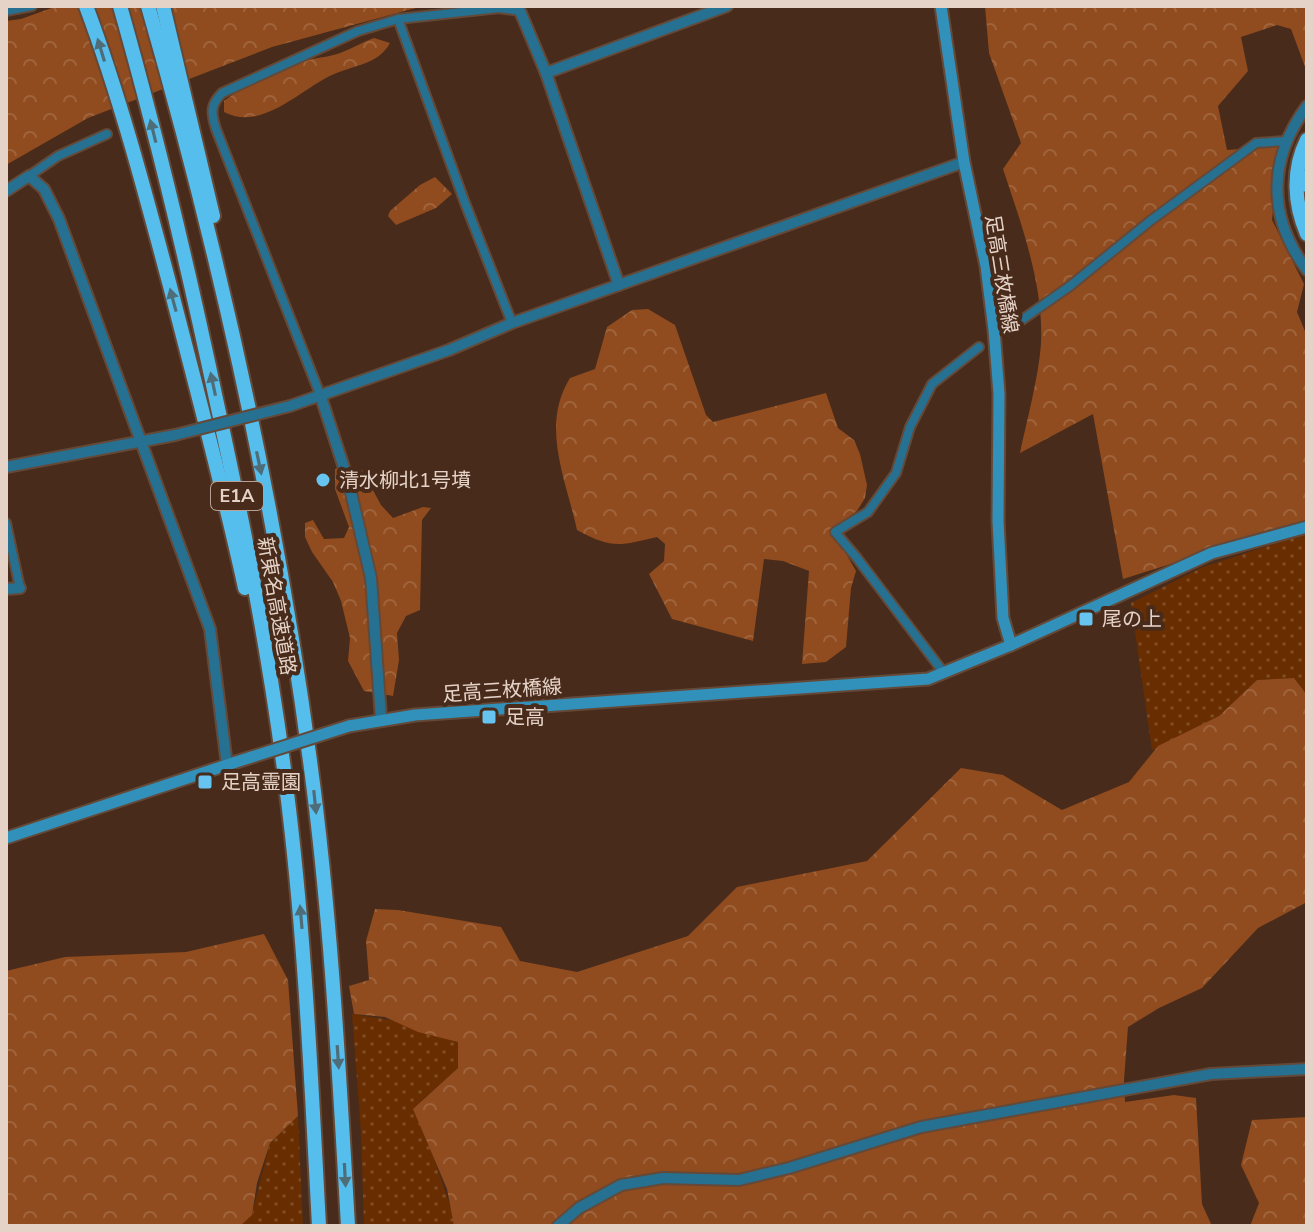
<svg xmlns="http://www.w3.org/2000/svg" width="1313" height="1232" font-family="'Nunito Sans','Noto Sans JP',sans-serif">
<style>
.grass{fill:url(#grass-dots)}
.forest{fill:url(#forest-crowns)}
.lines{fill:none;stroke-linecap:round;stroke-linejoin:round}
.minor-casing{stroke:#644939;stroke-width:12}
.tertiary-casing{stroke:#644939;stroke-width:14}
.secondary-casing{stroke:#644939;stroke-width:15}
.motorway-casing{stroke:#644939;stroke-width:18}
.minor{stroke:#267191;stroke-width:8}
.tertiary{stroke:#267191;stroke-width:10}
.secondary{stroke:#3191ba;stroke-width:11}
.motorway{stroke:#55beed;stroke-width:14}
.tertiary-bridge-casing{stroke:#644939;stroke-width:14;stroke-linecap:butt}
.secondary-bridge-casing{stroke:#644939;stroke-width:15;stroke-linecap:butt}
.tertiary-bridge{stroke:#267191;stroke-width:10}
.secondary-bridge{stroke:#3191ba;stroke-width:11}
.oneway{fill:#4e6d79}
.poi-dot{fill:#67c4f0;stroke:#482b1a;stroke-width:3}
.labels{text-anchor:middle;stroke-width:8;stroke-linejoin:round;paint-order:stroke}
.shield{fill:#482b1a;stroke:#b7a194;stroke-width:2}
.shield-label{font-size:18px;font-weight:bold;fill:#e6d3c8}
.street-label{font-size:20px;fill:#e6d3c8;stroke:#482b1a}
.poi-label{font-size:20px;fill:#e6d3c8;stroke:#482b1a;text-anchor:start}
</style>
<defs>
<pattern id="grass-dots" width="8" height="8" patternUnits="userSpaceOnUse" patternTransform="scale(2)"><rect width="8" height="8" fill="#682d00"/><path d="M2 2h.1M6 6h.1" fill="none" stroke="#7e4b24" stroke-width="1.8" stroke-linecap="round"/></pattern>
<pattern id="forest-crowns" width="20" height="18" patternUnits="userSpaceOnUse" patternTransform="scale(2)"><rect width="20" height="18" fill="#904b1e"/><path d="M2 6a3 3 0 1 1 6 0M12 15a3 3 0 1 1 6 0" fill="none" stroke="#a0643d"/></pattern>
</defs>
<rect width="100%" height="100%" fill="#482b1a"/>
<!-- grass -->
<g class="grass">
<path d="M1307,533V695L1294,678L1257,680L1219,716L1152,750L1131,603L1203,567Z"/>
<path d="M352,1014L391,1020L458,1042L463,1064L420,1102L432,1153L457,1226H364L361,1132Z"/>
<path d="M298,1116L303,1226H240L252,1214L270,1143Z"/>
</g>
<!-- forest -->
<g class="forest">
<path d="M57,6H423L272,47L88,118L6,165V21L21,19Z"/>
<path d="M985,6H1307V72L1291,29L1277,25L1241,37L1248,71L1218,106L1227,150L1279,146L1272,220L1304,284L1297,312L1307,336V521L1123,579L1093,414L1020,453C1027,420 1039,375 1041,343C1044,286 1021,223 1003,169L1021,143L989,53Z"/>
<path d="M374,38L390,43C378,65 353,65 332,75C301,89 262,132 224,112V101C248,82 279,68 309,60C319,57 330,57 340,53C352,49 362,42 374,38Z"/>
<path d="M435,177L452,194L436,208L396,225L388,216L390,211L420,185Z"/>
<path d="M648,309L675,325L706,415L713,422L826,393L838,428L854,440L860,454L867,485L865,498L857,511L832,529L856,571L851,588L846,647L826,662L802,664L809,571L783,561L764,559L753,641L672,619L649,574L664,561L665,544L657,537C619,546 612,549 577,530C566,479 540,426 570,378L595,369L607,327L632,310Z"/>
<path d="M346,465L362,470L381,505L393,518L423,507L431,508L422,520L420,610L406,616L397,633L399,660L393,696L364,691L348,661L350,638L341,601L333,582L312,552L305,537V523L313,520L324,539L344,538L349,527L335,489V469Z"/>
<path d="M1294,678L1307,695V902L1258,928L1202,988L1159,1008L1128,1027L1124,1080L1125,1102L1174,1095L1196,1098L1202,1204L1212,1226H454L447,1189L413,1109L458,1068V1042L418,1032L385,1017L354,1014L349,986L369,980L366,941L375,909L398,910L501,927L520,961L577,972L688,936L737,887L867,861L961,768L1003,775L1062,810L1129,782L1158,746L1219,716L1257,680Z"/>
<path d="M264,934L288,980L298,1116L270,1143L257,1183L252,1215L240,1226H6V971L65,957L186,952Z"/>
<path d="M1307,1117V1226H1250L1259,1203L1241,1165L1252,1120Z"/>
</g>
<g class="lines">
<!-- minor casing -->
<g class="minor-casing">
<g id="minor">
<path d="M6,11L32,6"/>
<path d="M398,19L465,203L512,323"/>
<path d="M29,176L58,156L107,134"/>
<path d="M1006,331L1070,286L1150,221L1256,143L1285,141"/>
<path d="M321,397L216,129C211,113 210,105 222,93L358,31L398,19L499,8L520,11"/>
<path d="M6,523L20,588"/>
<path d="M944,673L857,558L835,532L868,512L896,473L910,427L932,384L979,347"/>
</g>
</g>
<!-- tertiary casing -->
<g class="tertiary-casing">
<g id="tertiary">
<path d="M520,11L546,73L619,285"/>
<path d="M546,73L727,6"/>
<path d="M1307,106C1268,159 1267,217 1307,270"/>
<path d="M6,191L29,176L44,189L59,219L210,629L227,765"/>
<path d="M321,397L348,480L371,578L381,718"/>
<path d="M290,406L449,350L512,323L964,162"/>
<path d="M6,467L175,435"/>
<path d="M6,589L20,588"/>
<path d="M558,1226L579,1208L621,1185L663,1178L739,1180L789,1168L921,1127L1211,1074L1307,1069"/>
</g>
</g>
<!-- secondary casing -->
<g class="secondary-casing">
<g id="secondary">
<path d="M941,6L964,162L986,266L994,330L999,394L998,521L1003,618L1011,645"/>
<path d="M349,726L415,715L928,679L1011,645L1212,553L1307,527"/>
<path d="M6,838L236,762"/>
</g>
</g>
<!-- motorway casing -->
<g class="motorway-casing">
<g id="motorway">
<path d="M86,6C120,97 145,192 170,286C196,387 223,487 245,588"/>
<path d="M120,6C157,136 188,267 216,399C244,527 270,656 286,785C305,932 311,1079 319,1226"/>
<path d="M148,6C219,253 276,506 310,761C331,915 339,1071 348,1226"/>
<path d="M163,6L213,216"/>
<path d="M1307,140C1292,170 1294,204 1307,234"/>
<path d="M1307,177V185"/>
</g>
</g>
<!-- minor -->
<use href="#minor" class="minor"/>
<!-- tertiary -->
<use href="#tertiary" class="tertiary"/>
<!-- secondary -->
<use href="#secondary" class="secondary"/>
<!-- motorway -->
<use href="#motorway" class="motorway"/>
<!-- tertiary-bridge casing -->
<g class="tertiary-bridge-casing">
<path id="tertiary-bridge" d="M175,435L290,406"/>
</g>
<!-- secondary-bridge casing -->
<g class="secondary-bridge-casing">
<path id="secondary-bridge" d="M236,762L349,726"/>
</g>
<!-- tertiary-bridge -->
<use href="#tertiary-bridge" class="tertiary-bridge"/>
<!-- secondary-bridge -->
<use href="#secondary-bridge" class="secondary-bridge"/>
</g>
<!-- one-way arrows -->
<defs><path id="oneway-solid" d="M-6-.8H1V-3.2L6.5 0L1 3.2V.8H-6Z" transform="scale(2)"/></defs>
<g class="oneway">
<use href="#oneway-solid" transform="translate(101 50) rotate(-107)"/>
<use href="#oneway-solid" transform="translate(153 131) rotate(-104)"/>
<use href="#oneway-solid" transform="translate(173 300) rotate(-105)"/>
<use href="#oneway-solid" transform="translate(213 384) rotate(-102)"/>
<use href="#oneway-solid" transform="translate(259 463) rotate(78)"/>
<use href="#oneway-solid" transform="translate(315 802) rotate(84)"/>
<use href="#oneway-solid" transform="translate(301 917) rotate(-95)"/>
<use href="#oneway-solid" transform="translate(338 1057) rotate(86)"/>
<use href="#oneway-solid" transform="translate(345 1175) rotate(87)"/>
</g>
<!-- markers -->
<g class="poi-dot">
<circle cx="323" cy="480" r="8"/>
<rect x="1078" y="611" width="16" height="16" rx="4"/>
<rect x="481" y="709" width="16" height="16" rx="4"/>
<rect x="197" y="774" width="16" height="16" rx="4"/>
</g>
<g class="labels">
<!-- shield labels -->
<rect class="shield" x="211" y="482" width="52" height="28" rx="6"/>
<g class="shield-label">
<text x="237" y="502">E1A</text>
</g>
<!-- street labels -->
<g class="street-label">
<text transform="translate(1002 274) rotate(81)" y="7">足高三枚橋線</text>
<text transform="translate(277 606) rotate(80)" y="7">新東名高速道路</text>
<text transform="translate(502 690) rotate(-4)" y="7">足高三枚橋線</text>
</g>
<!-- poi labels -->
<g class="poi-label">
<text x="339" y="487">清水柳北1号墳</text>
<text x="1102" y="626">尾の上</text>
<text x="505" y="724">足高</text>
<text x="221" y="789">足高霊園</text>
</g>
</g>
<!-- border -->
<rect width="1313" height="1232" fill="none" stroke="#e6d3c8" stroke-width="16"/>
</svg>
